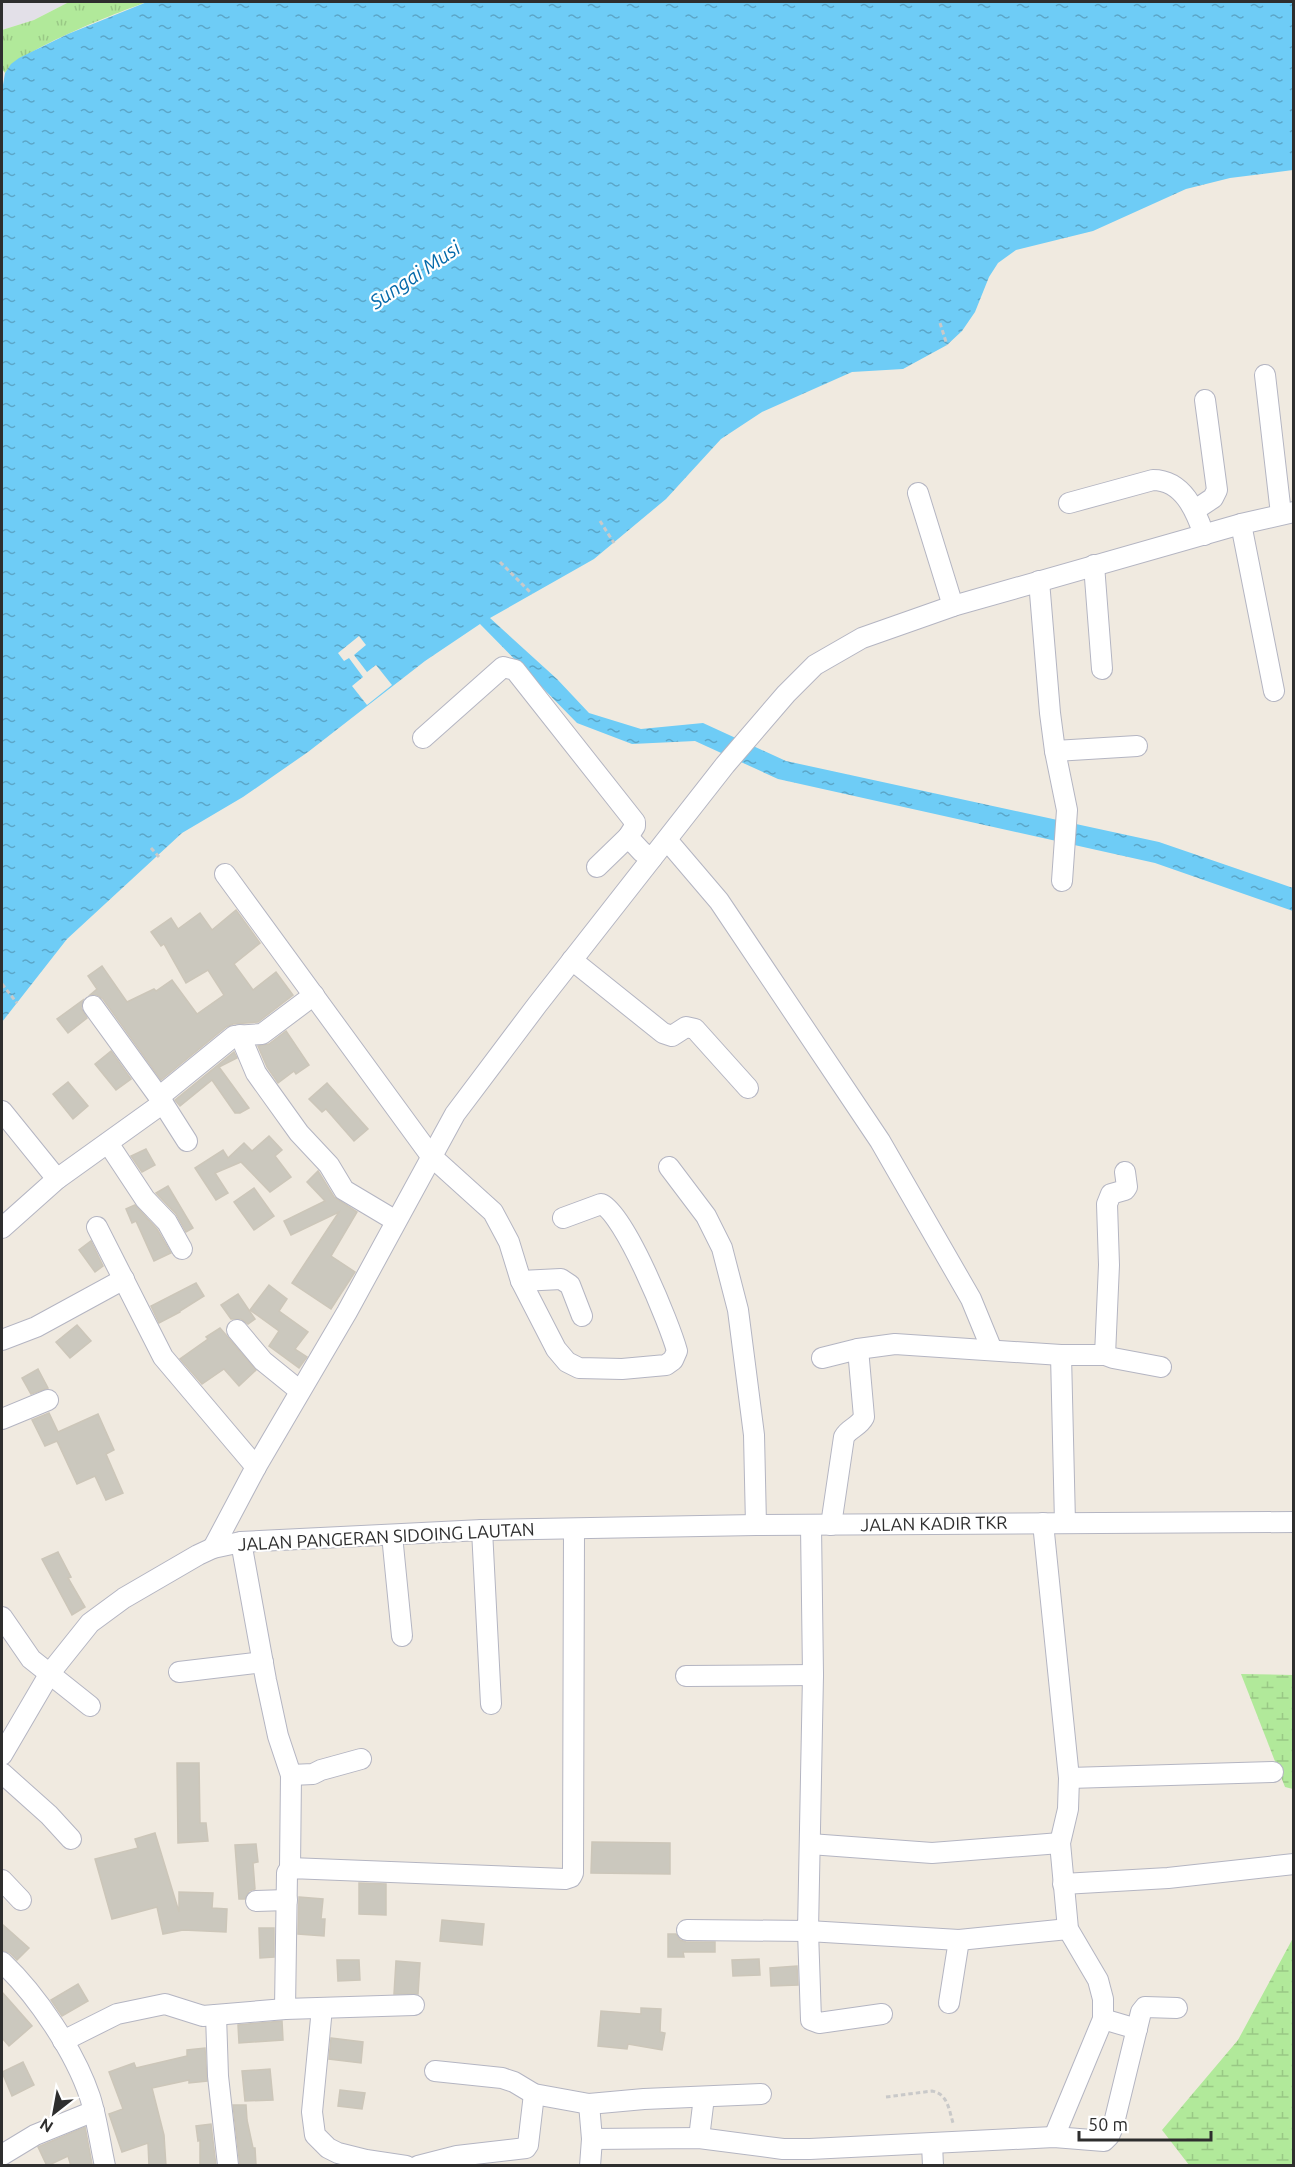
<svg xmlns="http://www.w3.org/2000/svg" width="1295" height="2167" font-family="Ubuntu,sans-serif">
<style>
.industrial{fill:#e3e0e8}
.grass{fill:url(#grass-tufts)}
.wetland{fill:url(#wetland-marsh)}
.water{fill:url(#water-ripples)}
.pier{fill:#f0eae0}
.building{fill:#cbc8be;stroke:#ccc6b9;stroke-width:1.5}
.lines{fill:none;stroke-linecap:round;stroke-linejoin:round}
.minor-casing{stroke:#b4b5c2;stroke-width:22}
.path{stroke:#c9c9c9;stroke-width:3;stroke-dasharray:4.5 3;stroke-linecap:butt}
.minor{stroke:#fff;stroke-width:20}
.labels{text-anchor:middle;stroke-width:4.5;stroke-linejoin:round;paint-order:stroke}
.street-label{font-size:18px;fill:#2e2e2e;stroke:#fff}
.water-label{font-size:20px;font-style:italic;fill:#056aaa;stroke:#fff}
</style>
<defs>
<pattern id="grass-tufts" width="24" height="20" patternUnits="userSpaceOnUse" patternTransform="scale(1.5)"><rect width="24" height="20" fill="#b1e99a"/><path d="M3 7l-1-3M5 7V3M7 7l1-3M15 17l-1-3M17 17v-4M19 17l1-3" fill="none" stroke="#99c885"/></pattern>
<pattern id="wetland-marsh" width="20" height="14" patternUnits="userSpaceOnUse" patternTransform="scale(1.5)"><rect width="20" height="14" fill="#b1e99a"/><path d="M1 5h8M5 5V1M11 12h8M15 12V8" fill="none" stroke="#99c885"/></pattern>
<pattern id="water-ripples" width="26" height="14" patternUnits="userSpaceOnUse" patternTransform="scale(1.5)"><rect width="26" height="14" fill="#6eccf6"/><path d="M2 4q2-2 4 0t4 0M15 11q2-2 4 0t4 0" fill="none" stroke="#5ba6c8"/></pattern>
</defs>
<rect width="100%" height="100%" fill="#f0eae0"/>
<!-- industrial -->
<path class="industrial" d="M2,2H69L34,20L2,30Z"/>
<!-- grass -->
<path class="grass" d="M69,2H147C116,13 22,49 5,73L2,69V30L34,20Z"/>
<!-- wetland -->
<g class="wetland">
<path d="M1241,1674L1293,1675V1789L1285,1787Z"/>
<path d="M1293,1938V2165H1189L1162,2130L1238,2040Z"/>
</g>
<!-- water -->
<path class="water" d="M147,2H1293V170L1230,178L1186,189L1093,231L1016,250L998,263L989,277L975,312L962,331L947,345L903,369L852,372L762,412L721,439L666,499L594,559L490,618L557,679L589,713L641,729L703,723L786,761L1159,842L1293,888V911L1155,863L778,779L695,741L632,744L577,723L480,624L425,661L308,752L243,797L182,833L67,939L2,1022V91L5,73L11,64L19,58L68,34Z"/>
<!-- pier -->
<path class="pier" d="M359,636L366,645L354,655L367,672L376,665L392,685L367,705L352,686L363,677L349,658L344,661L338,653Z"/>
<!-- building -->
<g class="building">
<path d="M236,910L260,943L234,964L253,990L276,972L293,995L258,1022L233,1024L226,1027L161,1080L103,999L97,995H90L97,989L88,976L102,966L127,1002L154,989L156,991L172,980L197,1014L224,995L208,970L186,983L164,944L161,946L151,932L171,918L178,929L200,913L212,930Z"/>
<path d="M83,1000L81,1008L87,1018L68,1033L57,1019Z"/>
<path d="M286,1031L309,1065L296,1074L294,1071L278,1083L267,1067L258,1046L269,1044Z"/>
<path d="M111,1051L131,1079L116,1090L95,1064Z"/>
<path d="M234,1052L237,1058L219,1067L249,1108L240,1113H235L212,1080L180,1106L175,1100Z"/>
<path d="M68,1082L88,1106L73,1119L53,1094Z"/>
<path d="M327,1083L368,1129L354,1141L326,1109L322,1112L309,1099Z"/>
<path d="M269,1136L282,1150L275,1156L291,1177L270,1192L241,1162L215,1173L228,1193L216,1200L195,1168L223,1150L228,1158L244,1143L252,1151Z"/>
<path d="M146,1149L155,1165L142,1172L131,1156Z"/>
<path d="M318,1171L334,1197L357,1212L331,1256L355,1272L331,1309L292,1283L339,1212L291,1235L284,1221L325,1201L307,1182Z"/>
<path d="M168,1186L193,1228L186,1232L176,1214L156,1193Z"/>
<path d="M254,1188L274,1216L254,1230L234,1202Z"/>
<path d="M135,1205L157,1229L171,1253L154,1261L136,1221L132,1223L126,1209Z"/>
<path d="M91,1241L103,1266L95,1272L79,1250Z"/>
<path d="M196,1283L204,1296L180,1311V1312L159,1323L151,1306Z"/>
<path d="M269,1285L287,1299L279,1311L308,1332L295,1349L307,1357L299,1368L269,1346L279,1331L250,1310Z"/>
<path d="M238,1294L255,1319L248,1324L241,1319H231L221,1305Z"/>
<path d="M77,1325L91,1341L70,1358L56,1342Z"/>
<path d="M220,1328L256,1370L239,1386L224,1369L202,1384L180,1359L208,1339L206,1337Z"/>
<path d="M38,1369L48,1388L31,1394L22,1378Z"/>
<path d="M49,1413L58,1432L98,1414L114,1450L106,1454L123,1493L106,1500L95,1476L77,1484L57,1441L45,1446L32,1420Z"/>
<path d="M58,1552L71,1577L68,1578L85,1607L72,1615L42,1559Z"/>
<path d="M177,1763H199L200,1823H206L208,1841L178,1843Z"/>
<path d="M155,1833L179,1912V1892L213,1893L212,1908L227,1909L226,1932L183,1930L163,1934L157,1907L112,1919L95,1859L138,1848L135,1839Z"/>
<path d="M592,1842L670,1843V1874L591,1873Z"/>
<path d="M256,1844L258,1862L253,1863L255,1889L249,1891L245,1899H239L235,1845Z"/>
<path d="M359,1883L386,1884V1915L359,1914Z"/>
<path d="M299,1897L323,1899L321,1919H325L324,1936L298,1934Z"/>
<path d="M442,1920L484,1924L482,1945L440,1941Z"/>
<path d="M2,1924L29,1948L17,1960L10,1953L2,1950Z"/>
<path d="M259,1928H274V1957L260,1958Z"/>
<path d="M668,1934H676L680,1940L686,1942H715V1952H683L684,1957H668Z"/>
<path d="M759,1959L760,1975L733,1976L732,1960Z"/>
<path d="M337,1960H359L360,1980L338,1981Z"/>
<path d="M396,1961L420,1963L418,1994H394Z"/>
<path d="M797,1966L798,1985L771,1986L770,1968Z"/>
<path d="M78,1984L88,2001L62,2016L51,2000Z"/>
<path d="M2,1992L32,2026L9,2046L2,2038Z"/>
<path d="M641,2008L661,2009L660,2032L665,2033L662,2050L628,2044L627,2049L598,2046L601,2011L641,2014Z"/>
<path d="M282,2021L283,2040L239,2043L238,2025Z"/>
<path d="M331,2038L363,2042L361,2063L329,2059Z"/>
<path d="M205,2048L207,2081L189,2083V2080L152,2088L164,2135L166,2166H149L148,2143L122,2152L109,2114L123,2109L109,2072L134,2063L136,2068L187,2056V2050Z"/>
<path d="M23,2062L34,2085L12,2096L2,2072Z"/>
<path d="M270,2069L273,2100L245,2101L242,2071Z"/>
<path d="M340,2090L365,2093L362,2109L338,2106Z"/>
<path d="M233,2105H246L247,2120L253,2148H255L256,2165L240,2166Z"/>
<path d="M211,2124L216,2166H200V2140L198,2141L196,2126Z"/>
<path d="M85,2127L92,2164L71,2166L68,2156L47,2166L38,2147Z"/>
</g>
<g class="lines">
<!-- minor casing -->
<g class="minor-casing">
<g id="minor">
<path d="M1265,375L1281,514"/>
<path d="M918,493L953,606"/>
<path d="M1069,503L1153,480C1183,480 1196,511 1204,535"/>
<path d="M1195,510L1213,498L1217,490L1205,400"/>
<path d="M1241,524L1274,691"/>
<path d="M1094,565L1102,669"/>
<path d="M1039,581L1050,713L1055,751L1067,810L1062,881"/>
<path d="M423,738L503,667L515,670L635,822V826L628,837"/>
<path d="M1055,751L1137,746"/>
<path d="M667,840L719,901L880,1141L971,1299L992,1350"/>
<path d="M597,867L628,837L642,852L652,858"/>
<path d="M225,874L431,1156L493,1212L509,1242L521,1281L556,1349L567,1362L579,1368L622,1369L666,1365L673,1360L677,1351C670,1325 624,1212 601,1204L563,1218"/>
<path d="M572,960L663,1033L672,1036L686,1027L695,1029L748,1088"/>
<path d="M93,1006L159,1097L187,1141"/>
<path d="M240,1035L256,1073L299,1133L329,1165L344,1190L396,1221"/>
<path d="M159,1097L234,1036L262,1034L314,995"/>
<path d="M2,1111L57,1179"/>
<path d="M108,1143L145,1199L167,1222L182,1249"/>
<path d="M669,1167L706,1216L722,1248L738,1310L754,1435L756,1525"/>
<path d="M97,1227L163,1357L256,1467"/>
<path d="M2,1228L57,1179L163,1103"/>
<path d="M521,1281L561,1279L570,1285L582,1316"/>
<path d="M237,1330L263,1361L300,1391"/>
<path d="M2,1340L36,1327L124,1279"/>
<path d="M1061,1355L1065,1523"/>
<path d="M1105,1355L1113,1358L1161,1367"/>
<path d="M822,1358L858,1349L895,1344L1061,1355H1105L1109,1265L1107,1204L1111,1194L1125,1190L1127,1187L1125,1172"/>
<path d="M2,1419L48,1400"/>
<path d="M1043,1523L1069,1778L1068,1809L1060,1843L1068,1929L1098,1980L1103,1999V2019L1054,2137"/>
<path d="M831,1525L844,1437C849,1428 859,1427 864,1417L858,1349"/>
<path d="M482,1530L491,1704"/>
<path d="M392,1535L402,1636"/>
<path d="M241,1542L266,1680L278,1736L291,1775L290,1868"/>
<path d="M213,1548L256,1467L347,1312L455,1114L537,1005L725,765L786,694L815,665L862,638L953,606L1241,524L1294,512"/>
<path d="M2,1617L31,1659L90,1706"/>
<path d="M179,1672L263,1662"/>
<path d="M686,1676L813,1675"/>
<path d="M2,1755L50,1673L90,1623L124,1598L198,1555L213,1548L241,1542L482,1530L756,1525L1294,1522"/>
<path d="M2,1773L49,1815L71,1839"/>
<path d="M291,1775L313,1774L321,1770L361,1759"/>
<path d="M1069,1778L1273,1772"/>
<path d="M810,1844L932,1853L1060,1843"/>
<path d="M2,1880L21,1900"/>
<path d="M1063,1884L1168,1878L1294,1864"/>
<path d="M256,1901L287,1900"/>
<path d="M687,1930L808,1931L813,1675L811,1526"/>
<path d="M2,1962C37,1995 75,2052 90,2097C97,2119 100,2143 105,2166"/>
<path d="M949,2003L959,1940"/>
<path d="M322,2008L312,2112L315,2135L328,2148L338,2153L366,2160L406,2166"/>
<path d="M285,2009L287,1873L290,1868L565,1879L571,1877L573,1873L574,1530"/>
<path d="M882,2014L819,2023L811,2020L808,1931L959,1940L1068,1929"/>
<path d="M216,2015L218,2076L228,2165"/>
<path d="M1103,2019L1137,2029"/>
<path d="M63,2041L117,2014L165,2004L203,2016L285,2009L414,2005"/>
<path d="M435,2071L502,2078L514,2082L534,2094L589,2104L644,2099L761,2094"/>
<path d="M589,2104L592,2139L590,2166"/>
<path d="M699,2138L704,2097"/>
<path d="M592,2139L699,2138L783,2149H810L1054,2137L1104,2141L1109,2136L1113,2127L1141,2012L1145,2007L1177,2008"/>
<path d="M932,2144L933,2166"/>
<path d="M2,2155L35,2135L94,2111"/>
<path d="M418,2166L457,2156L526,2148L528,2145L534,2094"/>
</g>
</g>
<!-- path -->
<g class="path">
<path d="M940,323L947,345"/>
<path d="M600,521L614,543"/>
<path d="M500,562L532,594"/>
<path d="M151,848L159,857"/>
<path d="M2,984L17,1003"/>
<path d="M886,2097L932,2091C948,2094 949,2110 953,2123"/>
</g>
<!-- minor -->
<use href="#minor" class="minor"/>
</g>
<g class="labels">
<!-- street labels -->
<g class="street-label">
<text transform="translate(934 1524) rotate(-1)" y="6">JALAN KADIR TKR</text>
<text transform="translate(386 1537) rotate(-3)" y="6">JALAN PANGERAN SIDOING LAUTAN</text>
</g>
<!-- water labels -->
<g class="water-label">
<text transform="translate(415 275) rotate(-34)" y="7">Sungai Musi</text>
</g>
</g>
<!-- border -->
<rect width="1295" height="2167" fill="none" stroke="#2e2e2e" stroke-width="6"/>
<!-- north arrow -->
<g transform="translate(54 2113) rotate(211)" stroke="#ffffff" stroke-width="4.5" paint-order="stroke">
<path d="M0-4.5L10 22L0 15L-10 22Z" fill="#2e2e2e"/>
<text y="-9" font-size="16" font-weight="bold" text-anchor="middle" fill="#2e2e2e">N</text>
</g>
<!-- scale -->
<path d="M1079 2131v9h132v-9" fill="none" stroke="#2e2e2e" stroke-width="3"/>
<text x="1088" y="2131" font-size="18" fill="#2e2e2e" stroke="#ffffff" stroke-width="4.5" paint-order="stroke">50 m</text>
</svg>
